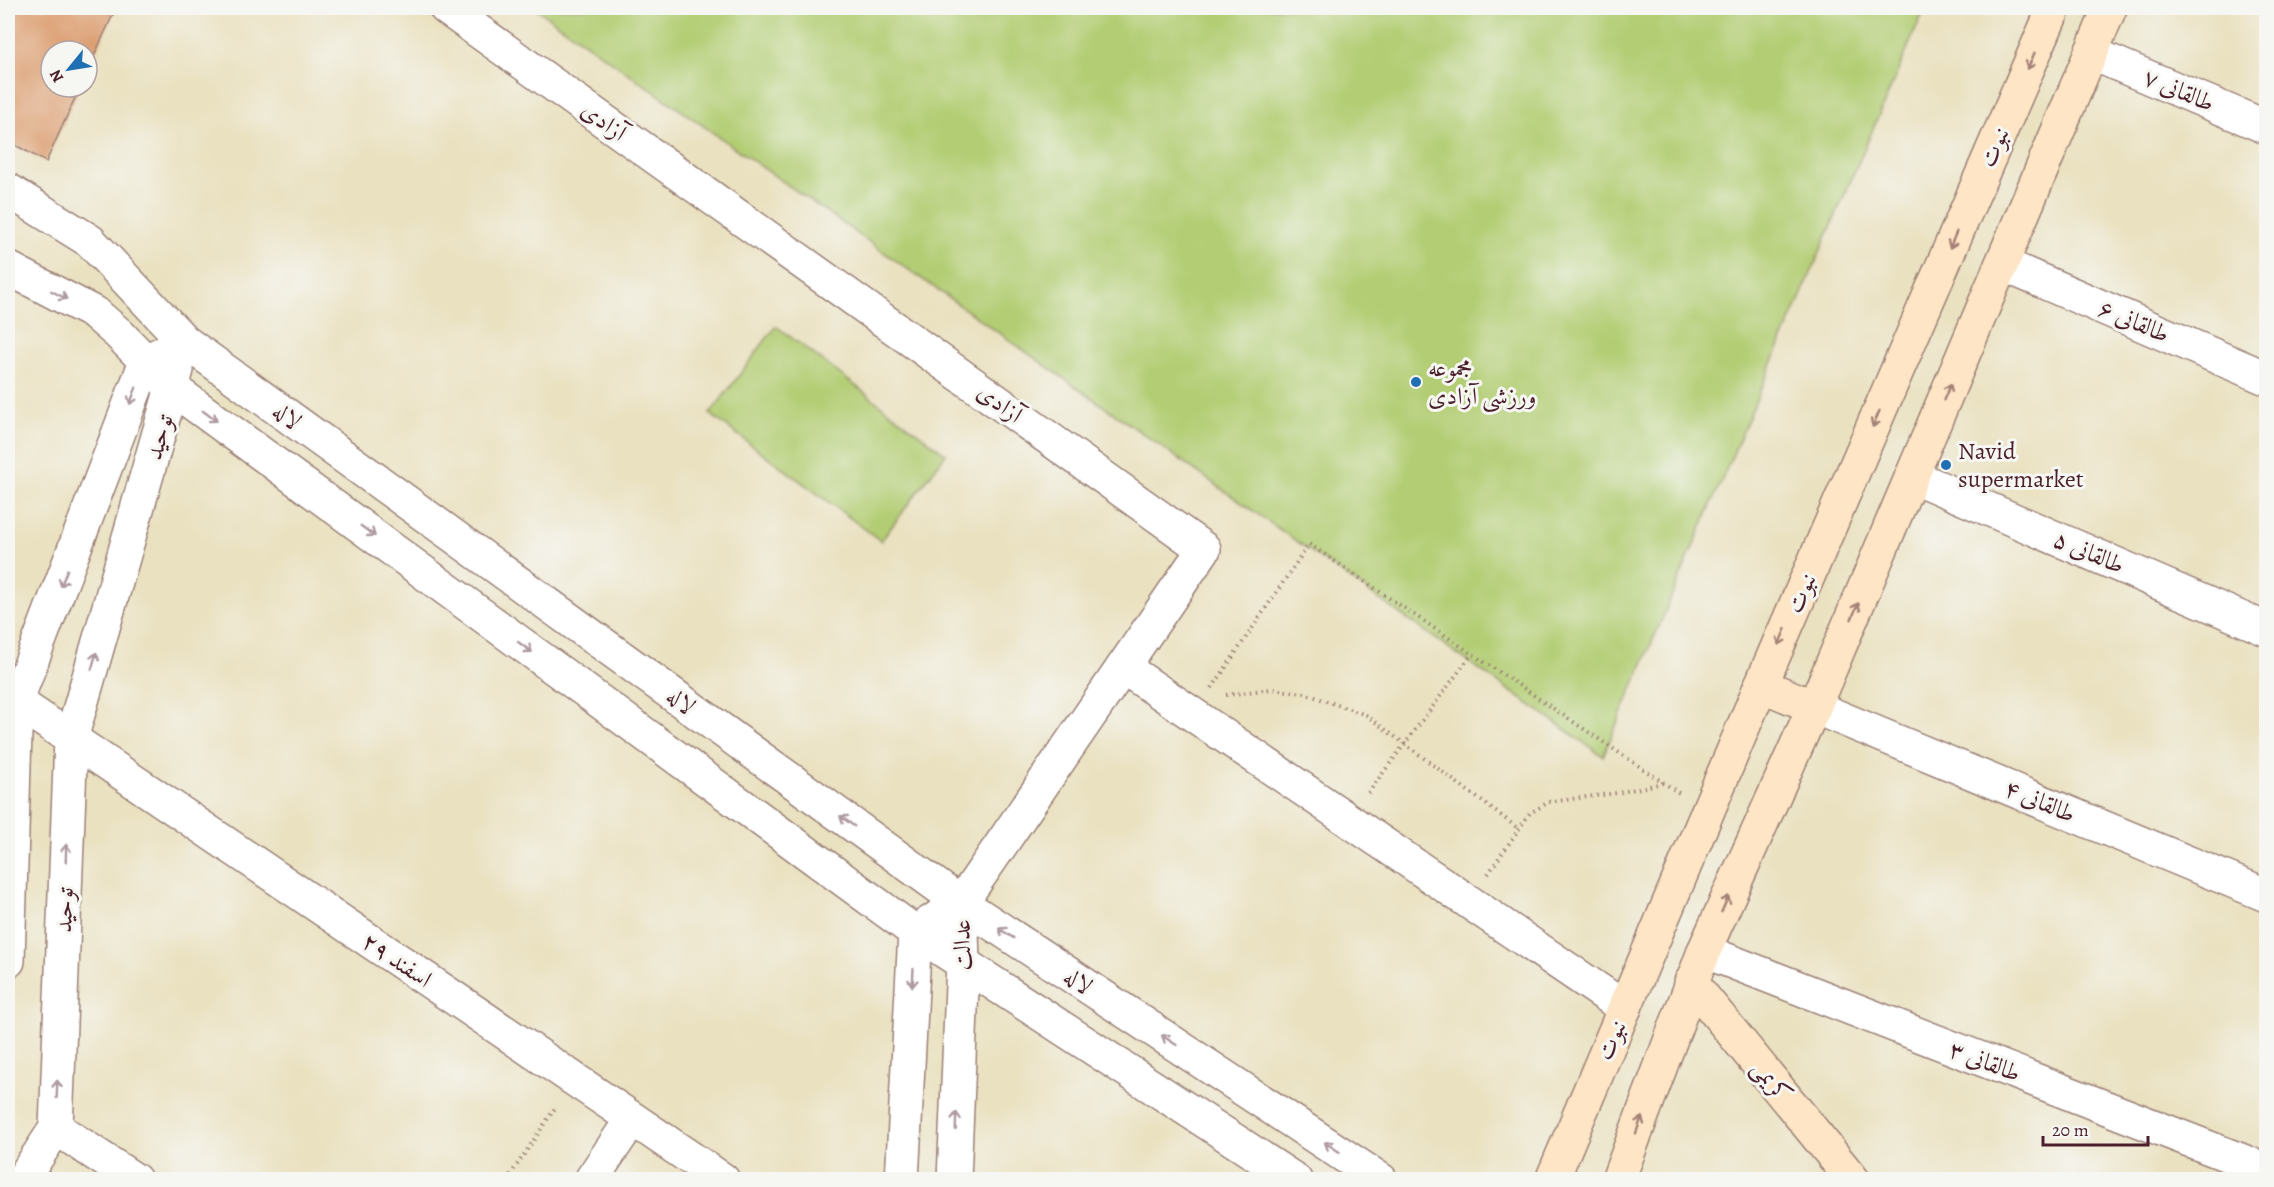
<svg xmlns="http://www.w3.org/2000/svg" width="2274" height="1187" font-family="Alegreya,Amiri,serif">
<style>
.green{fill:#b2cd73;stroke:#7e764f;stroke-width:1.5}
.building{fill:#dc9d6f}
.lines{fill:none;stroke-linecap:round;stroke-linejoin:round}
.street-casing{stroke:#9a8076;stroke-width:36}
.secondary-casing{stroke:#9a8076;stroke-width:36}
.path{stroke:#9a8076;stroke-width:4;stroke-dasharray:1.5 4.5;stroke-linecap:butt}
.street{stroke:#fff;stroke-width:33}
.secondary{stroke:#fde5c5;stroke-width:33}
.oneway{stroke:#a48278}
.oneway2{stroke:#ae9aa0}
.poi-dot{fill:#1f6fb2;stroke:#f6f6f2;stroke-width:2}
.labels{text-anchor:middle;stroke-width:6;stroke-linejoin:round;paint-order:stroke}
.street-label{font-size:24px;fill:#4a1f2b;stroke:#f6f6f2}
.poi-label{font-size:24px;fill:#4a1f2b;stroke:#f6f6f2;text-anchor:start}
</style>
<rect width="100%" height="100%" fill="#f6f6f2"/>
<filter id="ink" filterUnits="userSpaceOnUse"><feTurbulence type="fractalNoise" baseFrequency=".0167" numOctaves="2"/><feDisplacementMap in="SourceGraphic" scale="12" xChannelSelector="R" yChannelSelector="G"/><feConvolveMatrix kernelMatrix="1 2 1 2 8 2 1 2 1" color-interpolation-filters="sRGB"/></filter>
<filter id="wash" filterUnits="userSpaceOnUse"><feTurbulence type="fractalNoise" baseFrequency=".008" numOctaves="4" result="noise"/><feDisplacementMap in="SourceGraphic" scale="24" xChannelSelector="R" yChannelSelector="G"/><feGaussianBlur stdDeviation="1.35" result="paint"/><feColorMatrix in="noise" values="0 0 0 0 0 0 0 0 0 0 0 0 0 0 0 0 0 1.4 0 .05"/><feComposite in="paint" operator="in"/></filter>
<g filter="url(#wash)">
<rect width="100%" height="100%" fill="#eae1c0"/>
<!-- green -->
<g class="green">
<path d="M535,8H1925L1603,756Z"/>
<path d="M776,326L946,454L881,541L710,414Z"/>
</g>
<g id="blocks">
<!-- building -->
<path class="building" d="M8,8H116L87,71V51H51V87H80L46,162L8,141Z"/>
</g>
</g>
<g filter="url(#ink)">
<use href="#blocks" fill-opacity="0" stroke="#9a8076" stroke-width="1.5"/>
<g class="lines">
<!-- street casing -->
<g class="street-casing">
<g id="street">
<path d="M446,8L1204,549L961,903L915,932L902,1180"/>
<path d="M2091,53L2266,127"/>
<path d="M8,190L90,241L184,341L961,903L1381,1180"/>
<path d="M2002,264L2266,378"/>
<path d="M8,268L96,314L119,334L173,389L915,932L1295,1180"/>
<path d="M1912,476L2266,629"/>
<path d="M1123,667L1625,1008"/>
<path d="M8,696L723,1180"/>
<path d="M1814,707L2266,895"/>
<path d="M1704,951L2266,1170"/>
<path d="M8,961L16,702L146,361L164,352"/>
<path d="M56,1128L135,1180"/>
<path d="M22,1180L56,1128L71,739L177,370"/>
<path d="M591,1180L632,1119"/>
<path d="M954,1180L963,962L961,903"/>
</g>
</g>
<!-- secondary casing -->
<g class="secondary-casing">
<g id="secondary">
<path d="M1761,685L1814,707"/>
<path d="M1691,982L1853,1180"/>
<path d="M1552,1180L1761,685L2054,8"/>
<path d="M1618,1180L1704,951L1814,707L2110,8"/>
</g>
</g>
<!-- path -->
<g class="path">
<path d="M1212,688L1309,544L1679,793"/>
<path d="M1226,695L1271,689L1304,693L1366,715L1519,829"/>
<path d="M1368,793L1472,654"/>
<path d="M1488,874L1530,813L1549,802L1617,793L1663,783"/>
<path d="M507,1180L555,1108"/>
</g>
<!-- street -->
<use href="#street" class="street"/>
<!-- secondary -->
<use href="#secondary" class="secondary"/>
</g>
<!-- one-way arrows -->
<defs><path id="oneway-shaft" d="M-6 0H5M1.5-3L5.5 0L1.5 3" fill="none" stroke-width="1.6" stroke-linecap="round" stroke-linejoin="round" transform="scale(1.5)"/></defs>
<g class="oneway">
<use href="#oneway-shaft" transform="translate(2031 61) rotate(113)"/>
<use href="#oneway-shaft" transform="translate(1953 240) rotate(113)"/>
<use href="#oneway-shaft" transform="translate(1947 392) rotate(-67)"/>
<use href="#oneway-shaft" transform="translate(1876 419) rotate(113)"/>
<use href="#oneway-shaft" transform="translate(1855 611) rotate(-67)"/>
<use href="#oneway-shaft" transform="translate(1782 637) rotate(113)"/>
<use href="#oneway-shaft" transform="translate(1725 904) rotate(-66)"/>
<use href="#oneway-shaft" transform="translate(1639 1125) rotate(-70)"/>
</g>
<g class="oneway2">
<use href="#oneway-shaft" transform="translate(59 295) rotate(28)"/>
<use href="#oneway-shaft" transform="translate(133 396) rotate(111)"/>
<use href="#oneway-shaft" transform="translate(210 416) rotate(36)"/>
<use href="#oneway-shaft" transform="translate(368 531) rotate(36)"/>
<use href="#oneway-shaft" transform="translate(64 578) rotate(111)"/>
<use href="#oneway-shaft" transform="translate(525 647) rotate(36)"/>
<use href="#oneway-shaft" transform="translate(94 661) rotate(-74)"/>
<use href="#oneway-shaft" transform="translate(847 821) rotate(-144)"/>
<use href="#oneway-shaft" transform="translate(66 853) rotate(-88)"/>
<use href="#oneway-shaft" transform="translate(1006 933) rotate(-147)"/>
<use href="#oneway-shaft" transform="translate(913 978) rotate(93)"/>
<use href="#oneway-shaft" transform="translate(1169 1040) rotate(-147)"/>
<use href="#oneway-shaft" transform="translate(57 1089) rotate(-88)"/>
<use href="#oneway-shaft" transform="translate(956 1121) rotate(-88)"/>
<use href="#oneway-shaft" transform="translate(1332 1147) rotate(-147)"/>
</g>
</g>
<!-- markers -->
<g class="poi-dot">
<circle cx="1416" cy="382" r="6"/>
<circle cx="1946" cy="465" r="6"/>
</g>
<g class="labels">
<!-- street labels -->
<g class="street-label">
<text transform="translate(2179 90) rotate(23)" y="8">طالقانی ۷</text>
<text transform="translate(604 121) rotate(36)" y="8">آزادی</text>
<text transform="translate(1994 147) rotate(-67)" y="8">نبوت</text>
<text transform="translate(2134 321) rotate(23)" y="8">طالقانی ۶</text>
<text transform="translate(1000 403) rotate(36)" y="8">آزادی</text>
<text transform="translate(287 416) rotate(36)" y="8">لاله</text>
<text transform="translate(159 437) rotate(-74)" y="8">توحید</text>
<text transform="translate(2089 552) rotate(23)" y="8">طالقانی ۵</text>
<text transform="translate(1801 593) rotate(-67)" y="8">نبوت</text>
<text transform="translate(681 701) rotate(36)" y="8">لاله</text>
<text transform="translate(2040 801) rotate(23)" y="8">طالقانی ۴</text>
<text transform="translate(64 910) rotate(-88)" y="8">توحید</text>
<text transform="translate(962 945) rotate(-91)" y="8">عدالت</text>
<text transform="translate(397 960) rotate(34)" y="8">۲۹ اسفند</text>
<text transform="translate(1078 981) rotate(33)" y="8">لاله</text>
<text transform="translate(1611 1040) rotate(-67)" y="8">نبوت</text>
<text transform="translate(1985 1061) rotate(21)" y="8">طالقانی ۳</text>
<text transform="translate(1772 1081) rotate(51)" y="8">کریمی</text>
</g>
<!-- poi labels -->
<g class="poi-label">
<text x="1428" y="376">مجموعه<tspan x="1428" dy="28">ورزشی آزادی</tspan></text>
<text x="1958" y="459">Navid<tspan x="1958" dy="28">supermarket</tspan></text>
</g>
</g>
<!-- margin -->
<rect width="2274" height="1187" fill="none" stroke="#f6f6f2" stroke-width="30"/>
<!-- north arrow -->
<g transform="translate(69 69) rotate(240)"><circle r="28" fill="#f6f6f2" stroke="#b1a0a2" stroke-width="1.5"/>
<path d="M0-4.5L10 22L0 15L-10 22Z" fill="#1f6fb2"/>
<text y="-9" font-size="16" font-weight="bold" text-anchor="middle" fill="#4a1f2b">N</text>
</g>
<!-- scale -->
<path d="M2043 1136v9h105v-9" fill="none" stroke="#4a1f2b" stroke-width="3"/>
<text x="2052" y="1136" font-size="18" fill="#4a1f2b" stroke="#f6f6f2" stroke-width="4.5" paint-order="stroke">20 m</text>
</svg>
